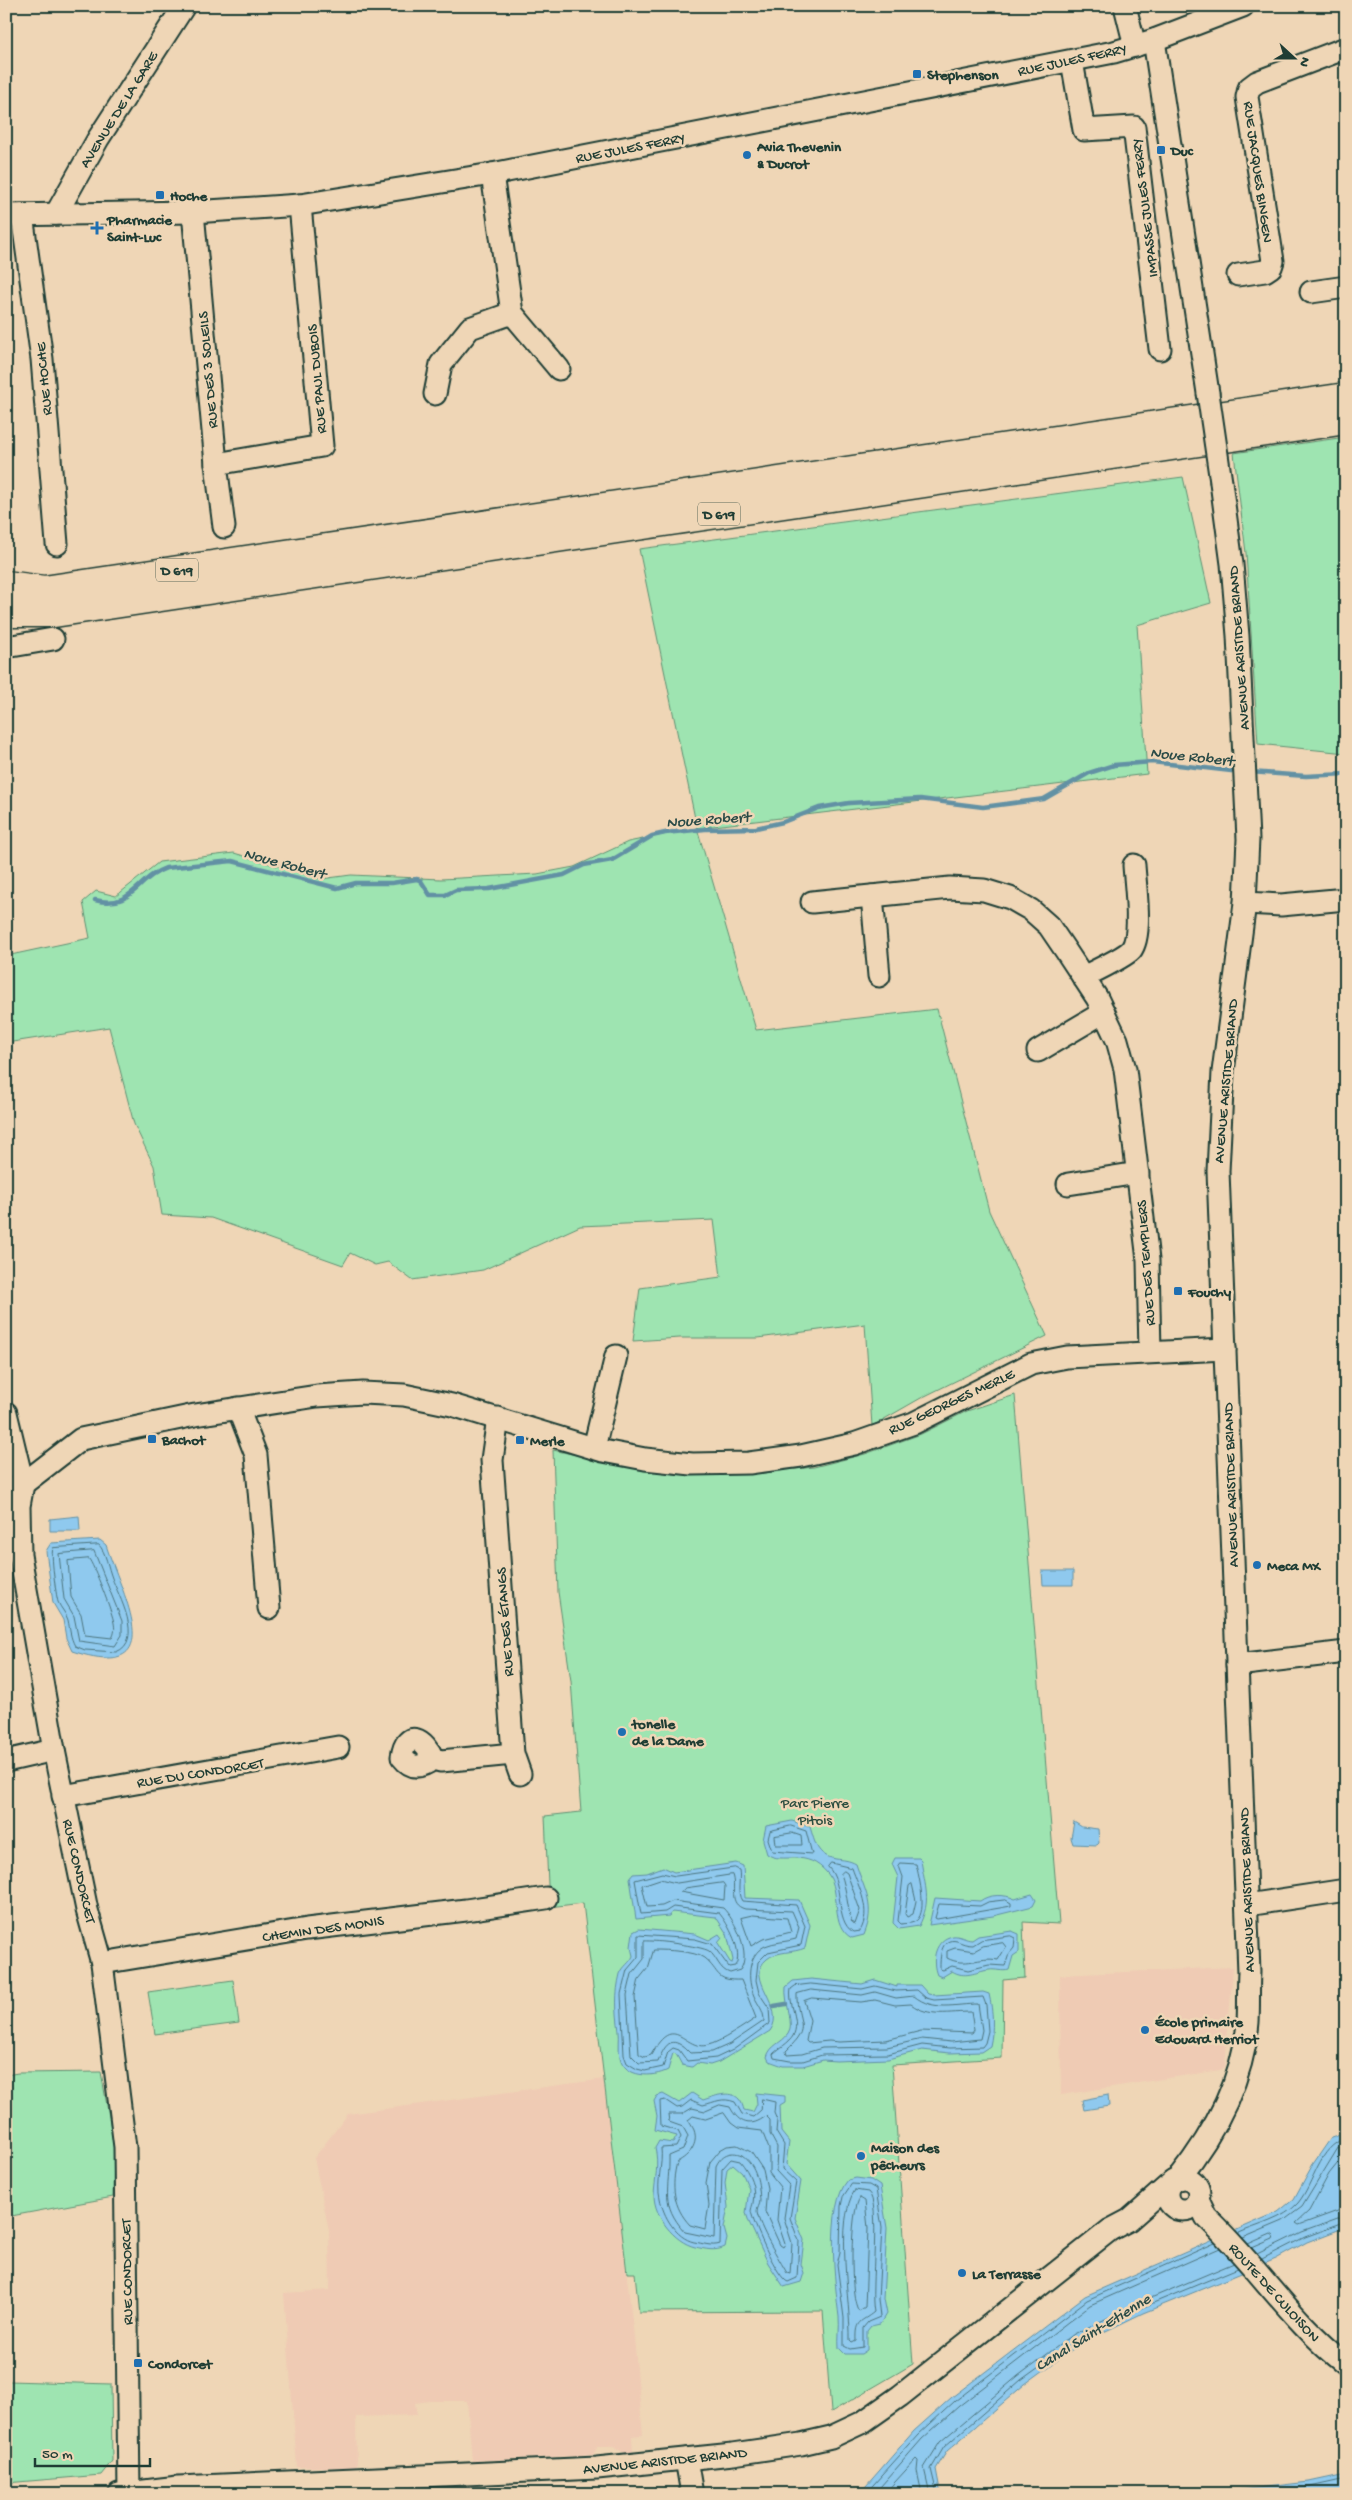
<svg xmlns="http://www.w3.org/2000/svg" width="1352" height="2500" font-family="'Gochi Hand',sans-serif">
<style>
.built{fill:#efcbb4}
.green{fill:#9ee4b1;stroke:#5e9072}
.water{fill:#8fc9ee;stroke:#6291a4}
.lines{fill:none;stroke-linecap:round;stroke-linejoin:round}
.shore{stroke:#4c757e;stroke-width:1}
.stream{stroke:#6291a4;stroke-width:4.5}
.minor-casing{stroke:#1f3d34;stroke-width:25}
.highway-casing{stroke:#1f3d34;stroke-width:31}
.minor{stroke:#efd6b6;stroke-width:21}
.highway{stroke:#efd6b6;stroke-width:28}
.minor-bridge-casing{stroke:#1f3d34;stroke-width:25;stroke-linecap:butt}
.minor-bridge{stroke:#efd6b6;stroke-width:21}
.poi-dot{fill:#1f6fb2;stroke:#efd6b6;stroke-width:2}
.labels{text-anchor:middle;stroke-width:5;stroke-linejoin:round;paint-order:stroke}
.shield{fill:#efd6b6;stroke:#5d6b5b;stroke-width:1}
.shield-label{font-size:14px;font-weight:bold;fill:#1f3d34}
.street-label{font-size:15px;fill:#1f3d34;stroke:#efd6b6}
.poi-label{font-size:15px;font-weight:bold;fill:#1f3d34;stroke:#efd6b6;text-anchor:start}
.park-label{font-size:15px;fill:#2c4e40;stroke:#efd6b6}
.water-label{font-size:16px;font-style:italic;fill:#2a4b47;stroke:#efd6b6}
</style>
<rect width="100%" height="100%" fill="#efd6b6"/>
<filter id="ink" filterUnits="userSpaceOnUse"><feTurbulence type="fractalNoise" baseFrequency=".02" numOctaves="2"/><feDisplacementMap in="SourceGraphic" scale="10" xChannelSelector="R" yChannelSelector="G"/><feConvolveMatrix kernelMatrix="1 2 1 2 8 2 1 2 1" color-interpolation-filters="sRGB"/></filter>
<g filter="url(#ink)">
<!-- built -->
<g class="built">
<path d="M1233,1967L1225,2067L1220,2070L1061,2095L1060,1975Z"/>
<path d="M604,2079L634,2337L643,2435L632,2436L633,2454L624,2453L614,2447L598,2446L593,2455L472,2461L467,2401H429L415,2403L417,2415L356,2417L357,2467H297L284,2293L330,2290L329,2231L314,2158L348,2114Z"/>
</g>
<!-- green -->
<g class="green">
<path d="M1346,437V753L1258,744L1246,553L1234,453Z"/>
<path d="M1183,477L1211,603L1137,625L1147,774L697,828L756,1030L937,1009L989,1211L1047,1336L921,1398L872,1426L865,1324L758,1338H680L633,1341L640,1288L721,1277L714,1220L580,1226L483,1270L412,1280L388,1262L375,1265L350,1253L343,1265L211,1218L162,1215L154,1166L134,1124L109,1027L6,1043V956L90,938L83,902L96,891L116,896L159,862L234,853L321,879L351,875L441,879L537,874L574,867L628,842L697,828L639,549Z"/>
<path d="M1015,1395L1059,1924L1023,1922L1025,1978L1003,1980L1002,2058L892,2065L913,2364L831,2412L823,2311L639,2312L635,2273H627L583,1903L549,1907L545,1816L581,1812L571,1681L558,1592L553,1450L643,1469L760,1473L814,1467L865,1454L921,1434L967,1411Z"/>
<path d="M233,1980L239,2023L155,2034L148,1992Z"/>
<path d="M101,2072L114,2145L113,2197L6,2217V2075L18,2073Z"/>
<path d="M6,2350L9,2381L111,2384L112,2461L101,2475L6,2483Z"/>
</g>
<!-- water -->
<g class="water">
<path d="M79,1516L80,1531H50V1519Z"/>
<path d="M100,1540L106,1545C121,1592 174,1684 72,1651L66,1638L63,1620L53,1603L46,1551L51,1543Z"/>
<path d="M1042,1571H1073V1585H1043Z"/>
<path d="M792,1821L810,1827C815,1843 817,1856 836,1859C843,1860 849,1860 856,1864C865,1892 876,1906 864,1935L852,1938C829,1926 842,1892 828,1874C806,1847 782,1865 767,1854L763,1840L766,1826Z"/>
<path d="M1074,1822L1082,1827L1098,1829L1099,1843L1097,1845L1073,1844L1071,1838Z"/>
<path d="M895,1858H919L921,1860C925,1888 932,1900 919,1926L899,1929L893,1923L898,1877L892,1864Z"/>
<path d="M736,1863L743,1866L745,1898L799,1900L810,1925L805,1948C794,1953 776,1951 767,1959C743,1978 788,2007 770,2031L719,2062L710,2065L697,2063L692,2067L682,2065L676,2054L673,2053L668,2070C653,2078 624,2078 620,2057C618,2049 620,2039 619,2031C616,2010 615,1994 620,1974C623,1966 630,1963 633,1956L631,1947L633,1932L639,1929L695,1934L709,1940L719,1934L722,1938L718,1943L730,1962L732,1963L733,1960L727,1934L716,1917L672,1912L669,1916L636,1919L630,1878L633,1874L647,1873L663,1867L674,1872Z"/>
<path d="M1032,1894L1036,1900L1033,1906L993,1916L929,1925L935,1898L980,1901C989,1894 1005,1894 1015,1899Z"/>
<path d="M1012,1931L1019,1934V1952L1013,1956L1009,1970C1002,1972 996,1969 989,1970C975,1972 965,1979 952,1971L942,1977L937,1975C931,1960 935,1939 953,1936C959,1935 966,1940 972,1940L978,1936Z"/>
<path d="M811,1979L862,1984L875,1980L897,1987V1985H920L928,1994L934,1995L983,1992L989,1994C993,2012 994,2028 990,2046L981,2052L950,2053L922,2050L888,2059L836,2061L823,2060L803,2066H783L769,2061L767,2057C770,2045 782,2043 788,2034C795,2025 784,2001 786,1987L793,1981Z"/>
<path d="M692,2093L703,2100C713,2097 730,2089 739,2099C742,2102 743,2107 744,2110L753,2112L757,2104L756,2093L785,2096V2102L780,2105L781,2132L789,2142L786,2164L801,2181L795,2218L804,2240L801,2264L804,2273L801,2282L784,2287L768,2263L749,2222L746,2213L749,2189L742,2172L733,2164L727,2169L725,2183L728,2207L724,2228L727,2239L725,2247C715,2252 705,2249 695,2247C674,2242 654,2216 654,2195C655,2179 659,2164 655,2148L659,2141L673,2143L677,2136L655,2130L657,2116L654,2101L657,2096L663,2094L679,2103Z"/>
<path d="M1108,2095L1109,2106L1084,2110L1082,2100Z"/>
<path d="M1346,2133V2227L1307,2242L1276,2259L1143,2313L1081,2343L1025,2384L947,2451L936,2469L940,2490L949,2494H859L914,2431L952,2397L1085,2296L1278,2212L1294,2199L1313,2164L1331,2138Z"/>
<path d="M856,2178L871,2180L880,2186L887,2228L883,2299L886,2314L880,2324L871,2326L867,2331V2350L861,2354H845L839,2348C838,2338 840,2327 839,2317C835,2284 825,2206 848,2180Z"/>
<path d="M1346,2474V2494H1229L1240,2490L1309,2482Z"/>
</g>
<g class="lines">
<!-- shore -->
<g class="shore">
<path d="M99,1545C106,1552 108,1568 112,1578C118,1595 145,1641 116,1652L85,1650L75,1646C70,1637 70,1629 68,1620C66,1613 61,1609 58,1602C56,1595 50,1552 53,1548Z"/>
<path d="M94,1551L122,1621V1635L115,1646L79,1641L74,1616L64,1599L59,1554Z"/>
<path d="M89,1559C93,1563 113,1614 114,1623C115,1628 115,1633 112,1638L85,1635L81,1614L71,1597L68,1561Z"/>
<path d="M791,1826L806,1831L812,1854L772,1851L768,1839L770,1831Z"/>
<path d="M792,1833L801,1836L802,1845H776L775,1836Z"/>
<path d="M831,1863L852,1868C859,1888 872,1911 860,1931L853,1932C834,1920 845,1884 828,1867Z"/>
<path d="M901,1863L916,1864C919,1877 929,1916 914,1922C910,1924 905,1923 901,1924L898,1921L903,1877L899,1866Z"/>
<path d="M735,1868L739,1870C741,1880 736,1892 742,1901L796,1905L805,1926L801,1945L768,1952L758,1962L756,1980L759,1993L769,2008L770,2023L733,2050L716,2058L687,2061L679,2050L673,2048L668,2052L663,2067L645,2071L637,2069L627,2063L624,2055L621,1994L627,1970L638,1957V1935L695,1939L712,1944L729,1967L735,1966C744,1953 728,1923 719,1913L673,1907L665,1912L641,1914L635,1880L662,1873L675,1876Z"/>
<path d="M844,1871L847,1873L860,1910L855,1924L852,1923C847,1907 847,1890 841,1874Z"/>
<path d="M732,1875C737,1887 727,1904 745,1909L792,1911L799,1927L796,1939C786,1942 774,1942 765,1946C747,1955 747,1980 754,1996C758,2005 764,2010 764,2021L730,2044L712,2052L690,2053C673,2035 666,2041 658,2062L639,2063L631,2055L627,1995L632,1974L644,1959V1941C654,1940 701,1946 709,1951C717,1957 719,1970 730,1973L740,1970C752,1954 735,1920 723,1908L673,1901L662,1906L647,1907L642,1885L660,1879L676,1883Z"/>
<path d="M723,1883L725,1886L724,1900L680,1892L686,1888Z"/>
<path d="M912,1884L916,1901L913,1914L907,1917L905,1914L909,1886Z"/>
<path d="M1006,1900L1011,1903V1906L937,1919L935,1918L939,1904L980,1906L988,1902Z"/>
<path d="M753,1915L787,1918L791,1932L763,1939L751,1946L741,1918Z"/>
<path d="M1011,1936L1015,1938L1014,1948L1009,1954L1005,1966L989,1965L968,1970L952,1966L943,1970L940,1969C940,1958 940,1937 957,1941C962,1943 966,1945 973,1945L981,1940Z"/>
<path d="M1003,1943L1006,1947L998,1960C979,1956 966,1968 947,1958V1951L955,1948L974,1951L983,1946Z"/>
<path d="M654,1950C666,1950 695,1951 704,1958C721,1972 714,1981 741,1980L756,2018C746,2025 719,2043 708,2045C684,2052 675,2010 651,2055L645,2057L639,2054L635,1997L639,1979L648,1968Z"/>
<path d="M811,1984L862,1989L875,1986L896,1991L917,1990L926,1998L934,2000L983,1997L986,2005L988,2031L985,2043L982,2047L950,2048L922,2045L888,2054L822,2055L803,2061H790L774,2058L773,2054C779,2048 789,2043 793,2036C801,2021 788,2005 791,1989L795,1986Z"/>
<path d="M811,1990L862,1995L875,1992L896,1998L914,1996C934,2012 955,2004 978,2004L982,2030L980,2039L951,2042L922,2039L887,2047L822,2048L802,2054L787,2055L786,2051C813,2026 796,2023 797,1994Z"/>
<path d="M812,1998L861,2002L875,2000L895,2005L911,2004C929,2018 950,2012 971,2012L974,2030L972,2033L921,2031L886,2040L839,2042L829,2041L808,2043L806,2041L810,2020L804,2001Z"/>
<path d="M762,2099L775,2102L774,2113L777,2120L776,2132L784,2145L782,2169L796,2182L790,2218L799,2241L797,2278L788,2282C778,2279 755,2227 752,2215C750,2210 752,2208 753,2203C756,2187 750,2173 740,2161L731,2159L722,2169L720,2244C712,2247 702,2243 694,2242C676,2238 663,2216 660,2198C656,2182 663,2165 661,2148L676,2147L681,2137L678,2131L661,2126L660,2101L665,2100L677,2108L682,2107L691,2100L703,2105C716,2102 722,2097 735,2102L742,2114L753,2117L761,2110Z"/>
<path d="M720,2105L730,2107C739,2124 751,2128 766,2116L770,2120V2134L777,2147L776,2171L789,2185L784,2218L792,2243L790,2274L787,2273C779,2259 759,2227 757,2212C757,2208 760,2205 760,2201C759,2183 757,2166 742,2155C730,2150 721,2155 716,2166L714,2238L685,2232C659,2203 670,2189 669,2156L683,2150L688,2136L683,2127L669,2122L668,2114H682L692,2108L705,2111Z"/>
<path d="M724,2113L731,2123L738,2128L762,2131L769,2149V2173L780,2187L777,2220L785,2244L783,2247L780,2245L765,2212L767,2188L763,2170L751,2152L737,2145L727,2146L720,2150L710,2162L706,2183L709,2205L705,2229L690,2225C673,2207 671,2186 677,2162C689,2156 699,2144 694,2130C692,2126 690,2123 688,2120L693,2116L705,2119Z"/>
<path d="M1346,2153L1329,2174L1309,2211L1296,2223L1299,2225L1346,2208"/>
<path d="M852,2184L869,2185L876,2189L882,2228L878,2299L880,2317L868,2322L863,2328V2347L850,2349L844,2346V2318L837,2264L840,2252L841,2206L843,2197Z"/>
<path d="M855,2190L868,2192C882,2203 869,2289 874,2312C861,2323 855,2319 856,2341L852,2343L850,2341C851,2303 834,2220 855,2190Z"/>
<path d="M860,2198L865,2201L868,2228L865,2307L859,2311C849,2301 850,2207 860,2198Z"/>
<path d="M1239,2233C1257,2225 1284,2219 1298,2203C1315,2182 1318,2147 1346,2138"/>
<path d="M1243,2238L1283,2221L1302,2207L1338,2148L1346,2145"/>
<path d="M1248,2244L1271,2234L1274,2236L1273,2239L1252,2248"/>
<path d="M1257,2254L1302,2232L1346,2216"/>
<path d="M1262,2259L1305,2237L1346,2222"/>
<path d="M865,2494L918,2435L955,2401L1087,2300L1215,2243"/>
<path d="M874,2494L922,2439L959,2406L1090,2305L1220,2248"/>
<path d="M884,2494L916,2459L918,2461L917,2471L922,2494"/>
<path d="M930,2494L924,2468L940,2442L1018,2376L1074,2334L1139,2303L1234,2263"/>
<path d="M937,2494L931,2469L944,2447L1021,2380L1078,2339L1141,2308L1238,2268"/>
<path d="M1250,2494L1310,2487L1346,2479"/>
</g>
<!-- stream -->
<g class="stream">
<path d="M1250,772L1306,776L1346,774"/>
<path d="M95,900C132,910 137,878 166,868L232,861L337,888L356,883H392L417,879L421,881L430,895H445L456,890L489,889L564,875L584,865L612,860L652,836L665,833L705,829L756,828L783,822L819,808L849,803L920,799L983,807L1044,799L1089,773L1114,765L1152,762L1240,772"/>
<path d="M774,2006L786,2004"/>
</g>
<!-- minor casing -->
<g class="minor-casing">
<g id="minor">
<path d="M1125,6L1135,46"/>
<path d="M1154,40L1208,393"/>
<path d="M1072,61L1084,130L1134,127L1160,349"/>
<path d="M492,174L512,313L559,369"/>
<path d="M193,212L216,464L224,527"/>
<path d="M56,214L98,139L184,6"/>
<path d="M6,215L193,212L300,205L492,174L1114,52L1154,40L1243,6"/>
<path d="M22,215L42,359L57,544"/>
<path d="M1238,275L1265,271L1271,267L1273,261L1247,97L1249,88L1257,82L1346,48"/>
<path d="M1311,292L1346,287"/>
<path d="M435,394L441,364L470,328L512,313"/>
<path d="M216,464L322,446L300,205"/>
<path d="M6,647L53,639"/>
<path d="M872,896L879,976"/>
<path d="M812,902L950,888L984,890L1010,898L1031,910L1049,926L1066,951L1097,998L1117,1040L1125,1069L1148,1260L1150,1352"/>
<path d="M1245,903L1281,905L1346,899"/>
<path d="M1083,977C1093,972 1125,957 1131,950C1143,935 1135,884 1134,865"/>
<path d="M1038,1051L1104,1012"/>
<path d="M1068,1184L1138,1173"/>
<path d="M238,1408L256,1455L269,1608"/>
<path d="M6,1413L23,1484L19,1506L20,1555L54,1750L87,1910L102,1963L125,2147L129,2493"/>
<path d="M594,1448L616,1356"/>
<path d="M6,1490L10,1491L23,1484L81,1439L195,1415L317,1396L363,1393L404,1395L452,1405L603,1451L645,1459L692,1464L749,1463L801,1456L854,1444L914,1423L1031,1364L1067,1357L1225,1349"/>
<path d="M1237,1665L1346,1652"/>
<path d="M513,1754L520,1774"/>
<path d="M433,1759C421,1768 412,1770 402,1757C406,1728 425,1739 433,1759L441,1761L513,1754L492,1460L498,1418"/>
<path d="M6,1761L54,1750"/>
<path d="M63,1796L338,1747"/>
<path d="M1247,1905L1346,1890"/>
<path d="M102,1963L307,1929L466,1910L546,1898"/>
<circle cx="1183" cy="2194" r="16"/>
<path d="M1178,2179C1214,2134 1243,2080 1248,2022C1249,2006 1248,1989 1249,1972L1218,1171L1223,1072L1245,903L1248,839L1238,636L1232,564L1221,482"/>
<path d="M1198,2200L1206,2217C1255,2263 1292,2322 1346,2364"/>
<path d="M686,2459L692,2494"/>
<path d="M119,2494L178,2487L597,2468L733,2454L801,2444L831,2437L863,2422L900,2396L1110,2230L1129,2220L1172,2182"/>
</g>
</g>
<!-- highway casing -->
<g class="highway-casing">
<g id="highway">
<path d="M6,585L44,590L1346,397"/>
<path d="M6,613H54L1346,420"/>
</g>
</g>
<!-- minor -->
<use href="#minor" class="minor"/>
<!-- highway -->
<use href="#highway" class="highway"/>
<!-- minor-bridge casing -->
<g class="minor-bridge-casing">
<path id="minor-bridge" d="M1208,393L1221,482"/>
</g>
<!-- minor-bridge -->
<use href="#minor-bridge" class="minor-bridge"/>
</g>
</g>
<!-- markers -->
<g class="poi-dot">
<rect x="912" y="69" width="10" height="10" rx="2.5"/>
<rect x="1156" y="145" width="10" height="10" rx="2.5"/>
<circle cx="747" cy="155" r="5"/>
<rect x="155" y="190" width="10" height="10" rx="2.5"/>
<path d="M94.5 220.5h5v5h5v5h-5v5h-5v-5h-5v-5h5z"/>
<rect x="1173" y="1286" width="10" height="10" rx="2.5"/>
<rect x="147" y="1434" width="10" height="10" rx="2.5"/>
<rect x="515" y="1435" width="10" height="10" rx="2.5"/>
<circle cx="1257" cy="1565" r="5"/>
<circle cx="622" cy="1732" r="5"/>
<circle cx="1145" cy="2030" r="5"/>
<circle cx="861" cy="2156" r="5"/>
<circle cx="962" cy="2273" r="5"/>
<rect x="133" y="2358" width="10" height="10" rx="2.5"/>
</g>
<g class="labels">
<!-- shield labels -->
<g class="shield">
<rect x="698" y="502.5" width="42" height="23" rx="4"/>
<rect x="156" y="558.5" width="42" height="23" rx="4"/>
</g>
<g class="shield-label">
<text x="719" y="519">D 619</text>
<text x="177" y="575">D 619</text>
</g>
<!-- street labels -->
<g class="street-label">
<text transform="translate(1072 59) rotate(-12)" y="5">RUE JULES FERRY</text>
<text transform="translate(118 109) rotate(-58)" y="5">AVENUE DE LA GARE</text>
<text transform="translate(630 147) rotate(-11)" y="5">RUE JULES FERRY</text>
<text transform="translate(1259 172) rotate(82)" y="5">RUE JACQUES BINGEN</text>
<text transform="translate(1144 208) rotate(-97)" y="5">IMPASSE JULES FERRY</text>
<text transform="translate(207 370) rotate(-95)" y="5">RUE DES 3 SOLEILS</text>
<text transform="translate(43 379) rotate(-95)" y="5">RUE HOCHE</text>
<text transform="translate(316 379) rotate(-95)" y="5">RUE PAUL DUBOIS</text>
<text transform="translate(1238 648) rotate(-94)" y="5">AVENUE ARISTIDE BRIAND</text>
<text transform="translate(1225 1081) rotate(-85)" y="5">AVENUE ARISTIDE BRIAND</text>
<text transform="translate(1145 1263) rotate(-94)" y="5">RUE DES TEMPLIERS</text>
<text transform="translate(951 1401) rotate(-25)" y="5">RUE GEORGES MERLE</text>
<text transform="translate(1230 1485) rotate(-92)" y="5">AVENUE ARISTIDE BRIAND</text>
<text transform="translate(504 1622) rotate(-94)" y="5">RUE DES ÉTANGS</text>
<text transform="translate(200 1772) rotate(-9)" y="5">RUE DU CONDORCET</text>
<text transform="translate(80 1871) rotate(77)" y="5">RUE CONDORCET</text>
<text transform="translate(1246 1890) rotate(-92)" y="5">AVENUE ARISTIDE BRIAND</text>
<text transform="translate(323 1928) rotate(-8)" y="5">CHEMIN DES MONIS</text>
<text transform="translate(126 2272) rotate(-91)" y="5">RUE CONDORCET</text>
<text transform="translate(1275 2292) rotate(48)" y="5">ROUTE DE CULOISON</text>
<text transform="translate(665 2460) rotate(-6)" y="5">AVENUE ARISTIDE BRIAND</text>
</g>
<!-- poi labels -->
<g class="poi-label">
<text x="927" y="79">Stephenson</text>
<text x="757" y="151">Avia Thevenin<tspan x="757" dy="17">&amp; Ducrot</tspan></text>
<text x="1171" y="155">Duc</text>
<text x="170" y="200">Hoche</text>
<text x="107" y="224">Pharmacie<tspan x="107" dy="17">Saint-Luc</tspan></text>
<text x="1188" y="1296">Fouchy</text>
<text x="162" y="1444">Bachot</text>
<text x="530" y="1445">Merle</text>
<text x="1267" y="1570">Meca MX</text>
<text x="632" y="1728">tonelle<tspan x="632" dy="17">de la Dame</tspan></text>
<text x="1155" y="2026">École primaire<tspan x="1155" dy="17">Edouard Herriot</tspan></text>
<text x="871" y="2152">Maison des<tspan x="871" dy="17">pêcheurs</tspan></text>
<text x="972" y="2278">La Terrasse</text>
<text x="148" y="2368">Condorcet</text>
</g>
<!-- park labels -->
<g class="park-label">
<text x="815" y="1807">Parc Pierre<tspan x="815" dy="17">Pitois</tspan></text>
</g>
<!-- water labels -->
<g class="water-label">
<text transform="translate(1192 755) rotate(6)" y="6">Noue Robert</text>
<text transform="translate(708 818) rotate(-4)" y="6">Noue Robert</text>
<text transform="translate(285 862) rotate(15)" y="6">Noue Robert</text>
<text transform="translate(1092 2331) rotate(-32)" y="6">Canal Saint-Etienne</text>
</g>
</g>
<!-- margin -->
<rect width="1352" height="2500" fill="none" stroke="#efd6b6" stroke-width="25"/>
<rect x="12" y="12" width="1327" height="2475" fill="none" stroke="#1f3d34" stroke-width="2" filter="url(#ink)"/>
<!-- north arrow -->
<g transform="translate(1294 58) rotate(111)" stroke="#efd6b6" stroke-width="4" paint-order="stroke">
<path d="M0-4L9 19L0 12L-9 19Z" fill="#1f3d34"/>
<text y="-8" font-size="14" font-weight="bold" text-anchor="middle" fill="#1f3d34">N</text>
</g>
<!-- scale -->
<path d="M35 2458v8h115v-8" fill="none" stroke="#1f3d34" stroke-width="2.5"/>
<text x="42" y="2458" font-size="15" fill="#1f3d34" stroke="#efd6b6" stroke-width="4" paint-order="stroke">50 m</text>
</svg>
